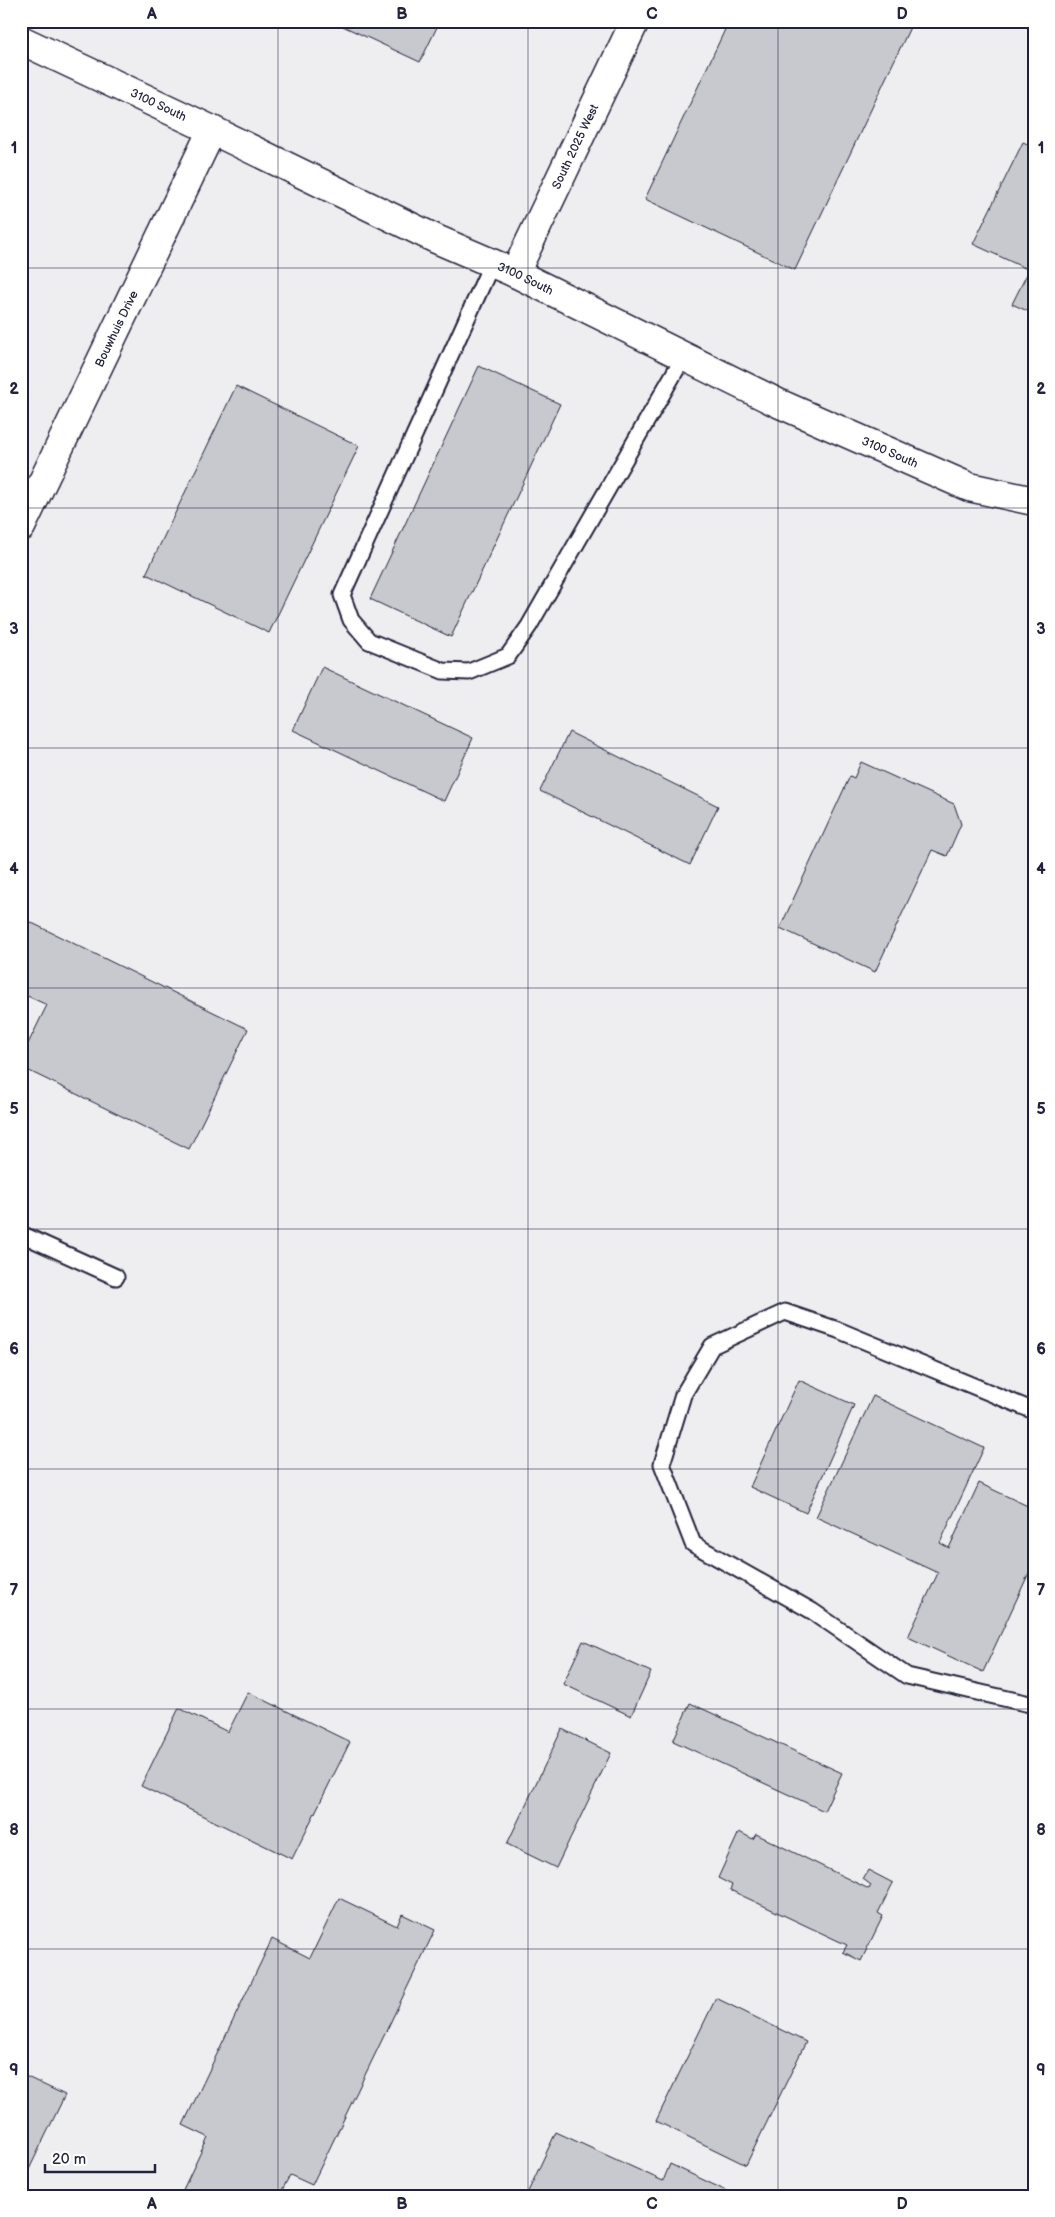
<svg xmlns="http://www.w3.org/2000/svg" width="1055" height="2217" font-family="'Balsamiq Sans',sans-serif">
<style>
.built{fill:#eeeef1}
.building{fill:#c8c8cf;stroke:#22223b}
.lines{fill:none;stroke-linecap:round;stroke-linejoin:round}
.service-casing{stroke:#22223b;stroke-width:19}
.minor-casing{stroke:#22223b;stroke-width:31}
.service{stroke:#fff;stroke-width:15}
.minor{stroke:#fff;stroke-width:28}
.grid{fill:none;stroke:#22223b;stroke-width:1;stroke-opacity:0.55}
.labels{text-anchor:middle;stroke-width:4;stroke-linejoin:round;paint-order:stroke}
.street-label{font-size:12px;fill:#22223b;stroke:#fff}
.neatline{fill:none;stroke:#22223b;stroke-width:2}
.grid-label{font-size:16px;text-anchor:middle;font-weight:bold;fill:#22223b}
</style>
<rect width="100%" height="100%" fill="#fff"/>
<filter id="ink" filterUnits="userSpaceOnUse"><feTurbulence type="fractalNoise" baseFrequency=".02" numOctaves="2"/><feDisplacementMap in="SourceGraphic" scale="10" xChannelSelector="R" yChannelSelector="G"/><feConvolveMatrix kernelMatrix="1 2 1 2 8 2 1 2 1" color-interpolation-filters="sRGB"/></filter>
<g filter="url(#ink)">
<!-- built -->
<rect class="built" x="21" y="21" width="1013" height="2175"/>
<!-- building -->
<g class="building">
<path d="M332,21H440L420,62Z"/>
<path d="M729,21H913L795,270L645,199Z"/>
<path d="M1023,142L1034,147V314L1012,304L1029,270L973,244Z"/>
<path d="M479,366L560,404L451,637L370,599Z"/>
<path d="M236,386L359,446L269,633L146,574Z"/>
<path d="M322,667L473,738L444,801L293,730Z"/>
<path d="M569,732L718,806L690,865L540,791Z"/>
<path d="M861,762L954,804L961,824L947,856L932,850L875,972L780,928L850,776L854,778Z"/>
<path d="M28,921L248,1029L189,1149L21,1067V1058L47,1005L21,993V935Z"/>
<path d="M799,1380L854,1405L806,1513L750,1487Z"/>
<path d="M873,1396L984,1448L940,1543L949,1548L979,1483L1034,1509V1562L983,1672L908,1637L938,1573L816,1517Z"/>
<path d="M583,1641L651,1672L631,1716L563,1684Z"/>
<path d="M248,1692L350,1742L292,1859L141,1786L179,1708L228,1732Z"/>
<path d="M690,1703L842,1773L824,1811L673,1741Z"/>
<path d="M562,1729L611,1753L556,1868L507,1844Z"/>
<path d="M739,1832L753,1839L756,1834L869,1889L871,1885L863,1879L868,1870L893,1883L878,1913L883,1916L861,1961L843,1952L847,1945L730,1890L732,1885L718,1878Z"/>
<path d="M339,1898L397,1926L402,1914L435,1930L312,2185L290,2175L279,2196H180L208,2137L183,2125L272,1939L310,1958Z"/>
<path d="M716,1998L806,2042L746,2165L656,2121Z"/>
<path d="M21,2074L65,2095L21,2186Z"/>
<path d="M556,2132L663,2181L670,2164L733,2194L526,2196Z"/>
</g>
<g class="lines">
<!-- service casing -->
<g class="service-casing">
<g id="service">
<path d="M492,263L342,595L351,620L369,641L443,671L469,672L508,656L529,626L684,356"/>
<path d="M21,1234L116,1277"/>
<path d="M1034,1411L838,1330L785,1312L712,1346L683,1395L662,1464L693,1544L812,1611L907,1676L1034,1705"/>
</g>
</g>
<!-- minor casing -->
<g class="minor-casing">
<g id="minor">
<path id="s1" d="M21,40L212,130L436,239L515,273L778,403L969,487L1034,501"/>
<path id="s2" d="M515,273L635,21"/>
<path id="s3" d="M21,527L212,130"/>
</g>
</g>
<!-- service -->
<use href="#service" class="service"/>
<!-- minor -->
<use href="#minor" class="minor"/>
</g>
</g>
<!-- grid -->
<path class="grid" d="M278,21V2196M528,21V2196M778,21V2196M21,268H1034M21,508H1034M21,748H1034M21,988H1034M21,1229H1034M21,1469H1034M21,1709H1034M21,1949H1034"/>
<g class="labels">
<!-- street labels -->
<g class="street-label">
<text dy="4" stroke="none"><textPath href="#s1" startOffset="152">3100 South</textPath></text>
<text dy="4" stroke="none"><textPath href="#s2" startOffset="140">South 2025 West</textPath></text>
<text dy="4" stroke="none"><textPath href="#s1" startOffset="558">3100 South</textPath></text>
<text dy="4" stroke="none"><textPath href="#s3" startOffset="220">Bouwhuis Drive</textPath></text>
<text dy="4" stroke="none"><textPath href="#s1" startOffset="962">3100 South</textPath></text>
</g>
</g>
<!-- margin -->
<rect width="1055" height="2217" fill="none" stroke="#fff" stroke-width="55"/>
<!-- scale -->
<path d="M45 2164v8h110v-8" fill="none" stroke="#22223b" stroke-width="2.5"/>
<text x="52" y="2164" font-size="15" fill="#22223b" stroke="#ffffff" stroke-width="4" paint-order="stroke">20 m</text>
<rect x="28" y="28" width="1000" height="2162" class="neatline"/>
<g class="grid-label">
<text x="152" y="19">A</text>
<text x="402" y="19">B</text>
<text x="652" y="19">C</text>
<text x="902" y="19">D</text>
<text x="14" y="153">1</text>
<text x="1041" y="153">1</text>
<text x="14" y="394">2</text>
<text x="1041" y="394">2</text>
<text x="14" y="634">3</text>
<text x="1041" y="634">3</text>
<text x="14" y="874">4</text>
<text x="1041" y="874">4</text>
<text x="14" y="1114">5</text>
<text x="1041" y="1114">5</text>
<text x="14" y="1354">6</text>
<text x="1041" y="1354">6</text>
<text x="14" y="1595">7</text>
<text x="1041" y="1595">7</text>
<text x="14" y="1835">8</text>
<text x="1041" y="1835">8</text>
<text x="14" y="2075">9</text>
<text x="1041" y="2075">9</text>
<text x="152" y="2209">A</text>
<text x="402" y="2209">B</text>
<text x="652" y="2209">C</text>
<text x="902" y="2209">D</text>
</g>
</svg>
